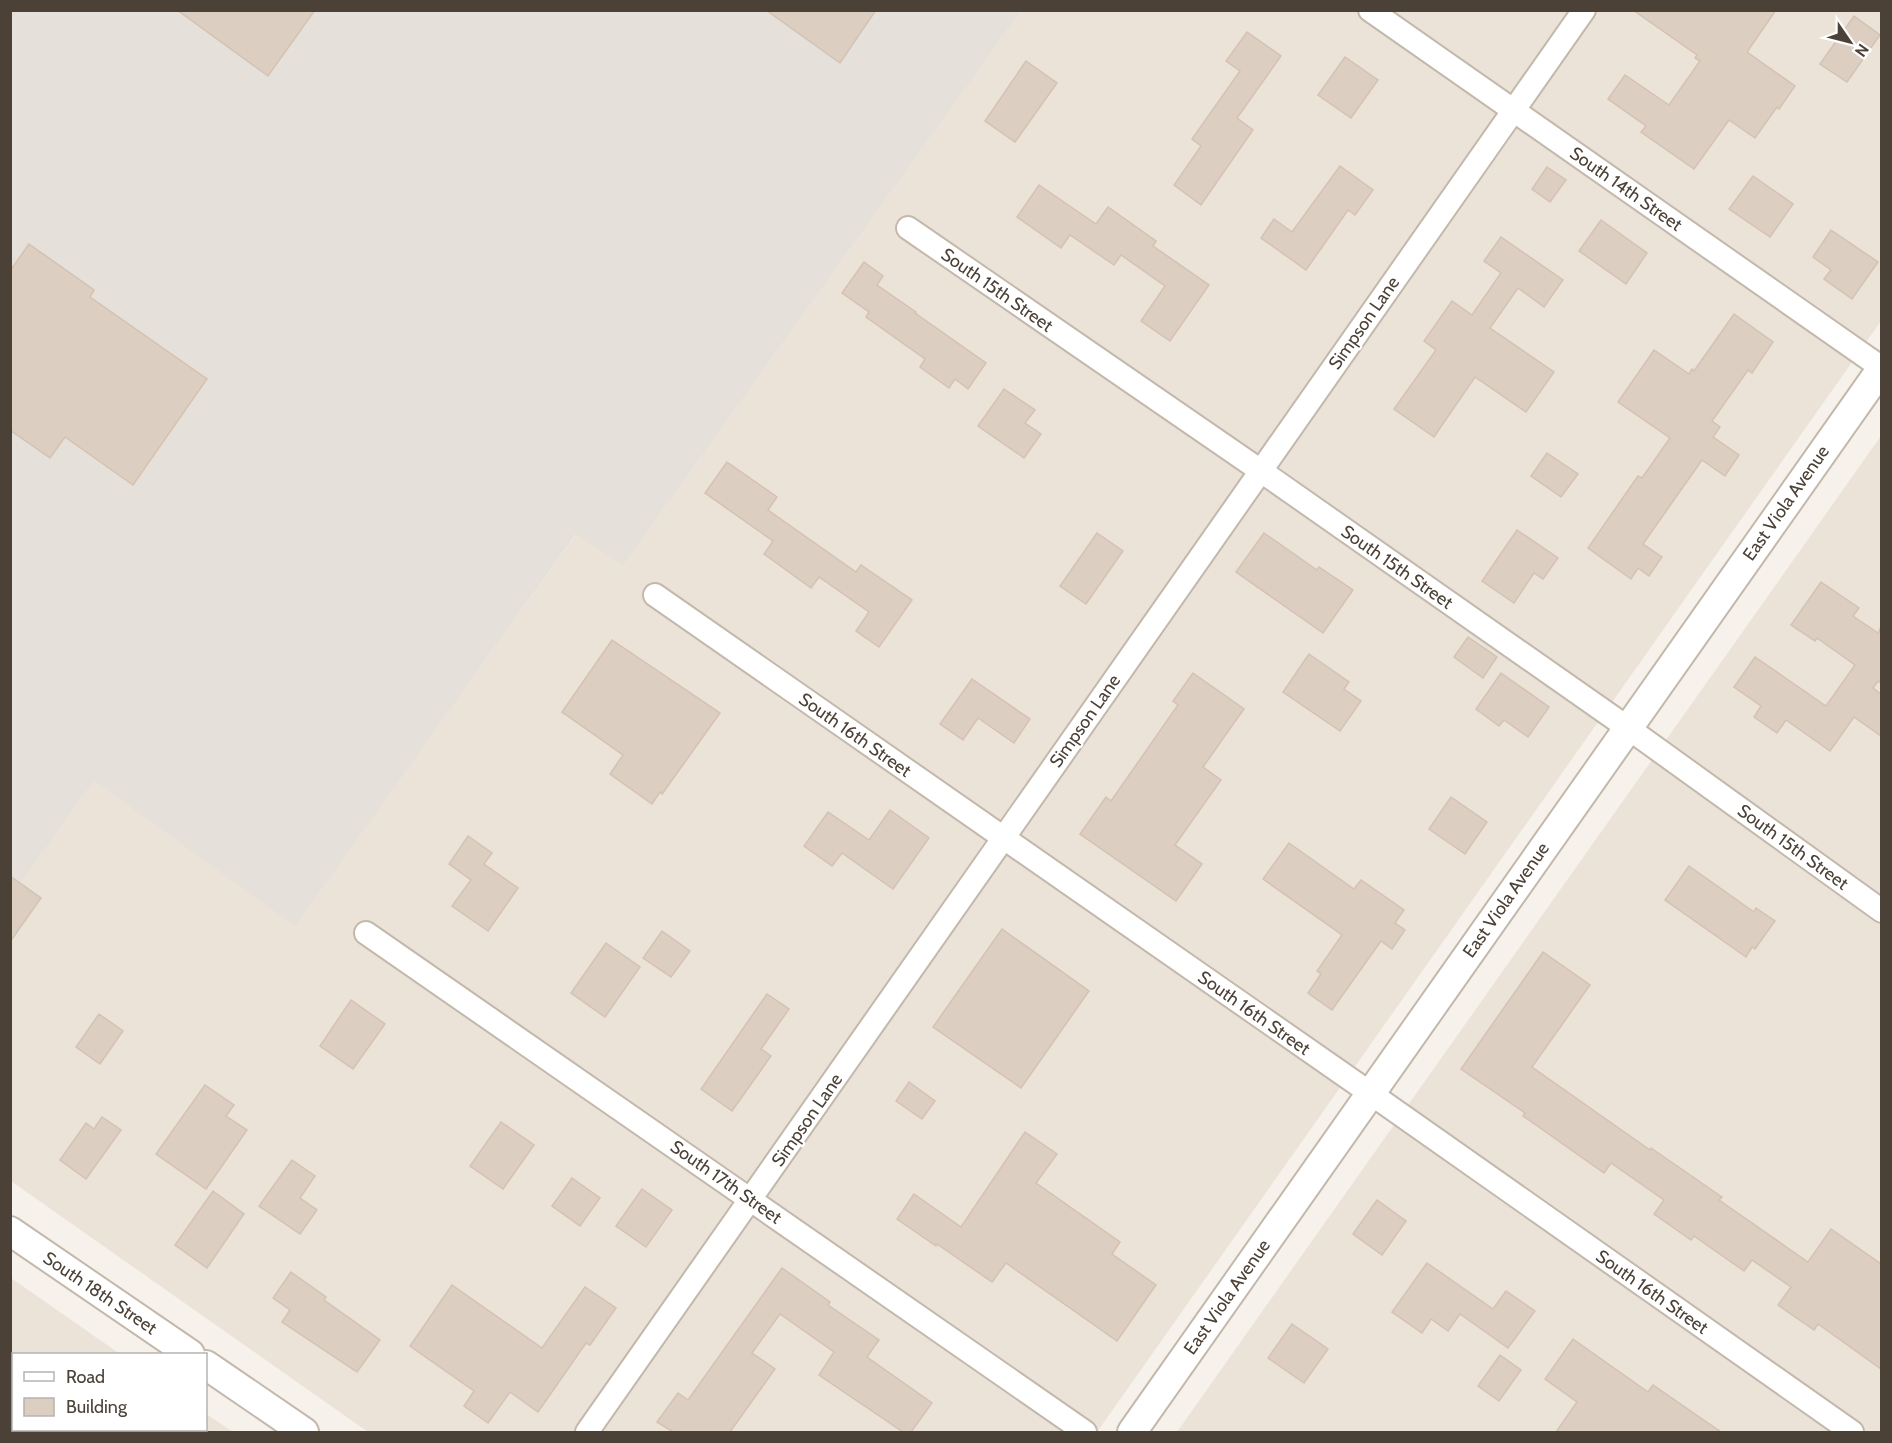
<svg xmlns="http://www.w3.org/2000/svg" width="1892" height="1443" font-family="Cabin,sans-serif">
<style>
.residential{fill:#ebe2d8}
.industrial{fill:#e6e0db}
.building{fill:#dccec1;stroke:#d5c2b1;stroke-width:1.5}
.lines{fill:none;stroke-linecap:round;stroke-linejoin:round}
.minor-casing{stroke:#c3b8ab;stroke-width:26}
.tertiary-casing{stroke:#c3b8ab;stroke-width:32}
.minor{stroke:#fff;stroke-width:22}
.tertiary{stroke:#fff;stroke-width:28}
.labels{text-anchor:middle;stroke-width:4.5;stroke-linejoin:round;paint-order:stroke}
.street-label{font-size:18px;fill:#4b4137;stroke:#fff}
</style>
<rect width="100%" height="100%" fill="#f6f1ea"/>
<!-- residential -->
<g class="residential">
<path d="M1021,11H1881V321L1097,1432H368L11,1181V897L94,781L295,925L577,533L623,566Z"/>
<path d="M1881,436V1432H1177Z"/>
<path d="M11,1278L120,1354H14V1430H206V1414L233,1432H11Z"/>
</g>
<!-- industrial -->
<path class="industrial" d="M11,11H1021L623,566L576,534L295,926L94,781L11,897Z"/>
<!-- building -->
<g class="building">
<path d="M177,10H315L268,76Z"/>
<path d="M766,10H876L840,63Z"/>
<path d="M1633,10H1776L1747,52L1795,86L1779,109L1777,107L1755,138L1729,120L1694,169L1641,132L1646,126L1608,99L1625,75L1669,105L1700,61L1695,58L1697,55Z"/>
<path d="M1854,16L1880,35L1847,82L1820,64Z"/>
<path d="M1247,32L1281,56L1237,118L1253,130L1201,205L1174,185L1201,146L1192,139L1240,71L1226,61Z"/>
<path d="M1345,57L1378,80L1351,118L1318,95Z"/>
<path d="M1026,61L1057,83L1015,142L985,121Z"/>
<path d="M1340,166L1373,190L1355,215L1348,210L1306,270L1261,238L1274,219L1292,232Z"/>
<path d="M1547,167L1566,180L1550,202L1532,189Z"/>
<path d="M1753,176L1793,204L1770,237L1729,209Z"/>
<path d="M1039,185L1096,224L1108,207L1156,241L1153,246L1209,285L1170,341L1141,321L1165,286L1121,255L1114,265L1070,235L1061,248L1017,217Z"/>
<path d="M1601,220L1647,253L1626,284L1579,251Z"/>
<path d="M1831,230L1878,262L1852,299L1824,279L1831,270L1813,257Z"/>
<path d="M1501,237L1563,280L1544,307L1518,288L1490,328L1554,372L1526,412L1475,377L1434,437L1394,409L1436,350L1424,341L1452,301L1472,315L1501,273L1484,261Z"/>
<path d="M29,244L94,290L90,297L207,379L133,485L65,437L50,458L10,430V271Z"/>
<path d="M864,262L883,276L877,285L916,312L915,313L986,363L968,389L955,379L949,388L920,367L925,359L866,317L869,312L842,293Z"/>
<path d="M1734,314L1773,342L1752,373L1748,370L1712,421L1720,427L1713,437L1739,455L1725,476L1702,460L1643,544L1662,557L1649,576L1638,568L1631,579L1588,548L1638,476L1642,478L1670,438L1618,402L1654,350L1689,374L1692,369L1694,371Z"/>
<path d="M1004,389L1035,410L1025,423L1041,434L1024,458L978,426Z"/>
<path d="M1547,453L1578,474L1561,497L1531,476Z"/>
<path d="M727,462L777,497L768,510L856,572L861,565L912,600L879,647L856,631L869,612L819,577L811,588L764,554L773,541L705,493Z"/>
<path d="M1517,530L1558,558L1543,579L1534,573L1514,603L1482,581Z"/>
<path d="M1097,533L1123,551L1086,604L1060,586Z"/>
<path d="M1264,533L1317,570L1319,567L1353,590L1323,633L1236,572Z"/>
<path d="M1821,582L1859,608L1853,616L1878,633L1881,627V683L1878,681L1873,688L1881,694V736L1854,717L1830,751L1786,720L1777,733L1754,717L1761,706L1734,687L1755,657L1826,706L1855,665L1817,638L1815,641L1791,625Z"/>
<path d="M1468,637L1497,657L1483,678L1454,657Z"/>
<path d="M612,640L720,713L662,794L660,792L652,804L610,774L623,755L562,712Z"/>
<path d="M1309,654L1349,682L1344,689L1361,701L1340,731L1283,692Z"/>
<path d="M1193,673L1244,709L1203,767L1221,780L1175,845L1202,864L1176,901L1080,834L1106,797L1111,801L1178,705L1173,701Z"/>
<path d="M1501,673L1549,707L1528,737L1504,720L1499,726L1476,709Z"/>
<path d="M972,679L1030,719L1014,743L978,718L963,740L940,724Z"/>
<path d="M1451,797L1487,822L1465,854L1429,829Z"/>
<path d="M890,810L929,838L893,889L842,853L832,866L804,846L828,812L869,840Z"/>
<path d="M468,836L492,853L484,864L518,888L488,931L452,906L471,880L449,864Z"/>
<path d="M1289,843L1354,889L1361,880L1404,910L1395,923L1405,930L1392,949L1381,941L1332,1010L1308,993L1321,974L1317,971L1342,935L1263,879Z"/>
<path d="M1689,866L1754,912L1756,908L1775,921L1755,949L1752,947L1746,957L1665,900Z"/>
<path d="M10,876L41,898L10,942Z"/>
<path d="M1002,929L1089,991L1021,1088L933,1027Z"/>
<path d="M662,931L690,951L671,977L643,958Z"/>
<path d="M606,943L640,967L605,1017L571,993Z"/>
<path d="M1543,952L1590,985L1532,1067L1650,1150L1651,1148L1722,1197L1719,1200L1808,1262L1831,1229L1881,1264V1369L1818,1324L1814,1330L1778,1305L1791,1287L1752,1260L1744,1271L1694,1236L1691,1240L1654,1214L1664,1200L1611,1163L1604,1173L1523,1116L1525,1113L1461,1069Z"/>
<path d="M767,994L789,1009L761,1049L771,1056L732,1111L701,1089Z"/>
<path d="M351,1000L385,1024L353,1069L320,1046Z"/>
<path d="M99,1014L123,1031L100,1064L76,1047Z"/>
<path d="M909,1082L935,1101L922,1119L896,1101Z"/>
<path d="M205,1085L234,1105L226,1116L247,1130L206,1189L156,1154Z"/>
<path d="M102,1117L121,1130L86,1179L60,1160L86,1123L94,1129Z"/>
<path d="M501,1122L534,1145L503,1189L470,1166Z"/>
<path d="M1025,1132L1057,1154L1036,1183L1120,1242L1112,1254L1156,1285L1117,1341L1006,1263L992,1282L937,1244L936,1246L897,1219L914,1194L961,1227Z"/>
<path d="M292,1160L315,1176L300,1198L317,1210L300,1234L259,1206Z"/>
<path d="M572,1178L600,1198L580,1226L552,1206Z"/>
<path d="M642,1189L672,1210L646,1247L616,1226Z"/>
<path d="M213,1191L244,1214L207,1268L175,1245Z"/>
<path d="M1377,1200L1406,1221L1382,1255L1353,1234Z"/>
<path d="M1427,1263L1493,1309L1506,1291L1535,1311L1508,1348L1460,1314L1448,1331L1431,1319L1422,1333L1392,1312Z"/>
<path d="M782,1268L830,1302L828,1305L879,1340L867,1357L932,1403L911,1432H903L819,1375L834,1352L780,1314L752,1353L775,1369L730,1432H673L657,1422L678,1393L688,1400Z"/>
<path d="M291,1272L326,1297L324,1300L380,1340L357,1372L282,1322L290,1310L273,1298Z"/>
<path d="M452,1285L542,1348L585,1287L616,1308L590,1345L586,1343L538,1412L510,1392L488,1423L464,1406L474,1391L410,1346Z"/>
<path d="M1292,1324L1328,1349L1304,1383L1268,1358Z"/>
<path d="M1573,1339L1648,1392L1653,1385L1721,1432H1556L1577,1402L1545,1379Z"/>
<path d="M1500,1355L1521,1370L1499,1401L1478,1386Z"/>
</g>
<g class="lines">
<!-- minor casing -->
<g class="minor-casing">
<g id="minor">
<path d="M1370,10L1882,368"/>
<path d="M908,228L1261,471L1628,728L1882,911"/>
<path d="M655,595L1370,1093L1852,1432"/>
<path d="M366,933L1085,1432"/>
<path d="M587,1432L1584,10"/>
</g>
</g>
<!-- tertiary casing -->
<g class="tertiary-casing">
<g id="tertiary">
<path d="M10,1231L190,1354"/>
<path d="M206,1365L304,1432"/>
<path d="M1132,1432L1882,368"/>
</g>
</g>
<!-- minor -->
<use href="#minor" class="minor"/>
<!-- tertiary -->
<use href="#tertiary" class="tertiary"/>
</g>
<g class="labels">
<!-- street labels -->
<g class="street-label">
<text transform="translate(1626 189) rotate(35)" y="6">South 14th Street</text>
<text transform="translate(997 290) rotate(35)" y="6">South 15th Street</text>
<text transform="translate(1364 323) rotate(-55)" y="6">Simpson Lane</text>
<text transform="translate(1786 503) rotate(-55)" y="6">East Viola Avenue</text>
<text transform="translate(1397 567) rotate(35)" y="6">South 15th Street</text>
<text transform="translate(1085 721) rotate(-55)" y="6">Simpson Lane</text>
<text transform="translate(855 735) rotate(35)" y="6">South 16th Street</text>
<text transform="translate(1793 847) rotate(36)" y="6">South 15th Street</text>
<text transform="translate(1506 900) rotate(-55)" y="6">East Viola Avenue</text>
<text transform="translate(1254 1013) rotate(35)" y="6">South 16th Street</text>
<text transform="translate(807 1120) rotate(-55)" y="6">Simpson Lane</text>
<text transform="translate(726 1182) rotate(35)" y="6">South 17th Street</text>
<text transform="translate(1652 1292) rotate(35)" y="6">South 16th Street</text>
<text transform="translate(100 1293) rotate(34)" y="6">South 18th Street</text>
<text transform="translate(1227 1297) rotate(-55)" y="6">East Viola Avenue</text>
</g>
</g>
<!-- border -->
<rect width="1892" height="1443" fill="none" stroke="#4b4137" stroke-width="24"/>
<!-- legend -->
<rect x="12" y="1353" width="195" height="78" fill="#ffffff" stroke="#b7b3af" stroke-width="1.5"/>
<rect x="24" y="1372" width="30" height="9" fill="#ffffff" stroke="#b7b3af" stroke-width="1.5"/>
<text x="66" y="1383" font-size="18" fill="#4b4137">Road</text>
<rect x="24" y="1398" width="30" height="18" fill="#dccec1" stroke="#b7b3af" stroke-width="1.5"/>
<text x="66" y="1413" font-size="18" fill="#4b4137">Building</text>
<!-- north arrow -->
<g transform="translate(1850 42) rotate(125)" stroke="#ffffff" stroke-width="4.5" paint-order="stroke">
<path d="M0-4.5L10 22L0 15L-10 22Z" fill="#4b4137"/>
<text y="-9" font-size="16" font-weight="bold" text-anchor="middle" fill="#4b4137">N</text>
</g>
</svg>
